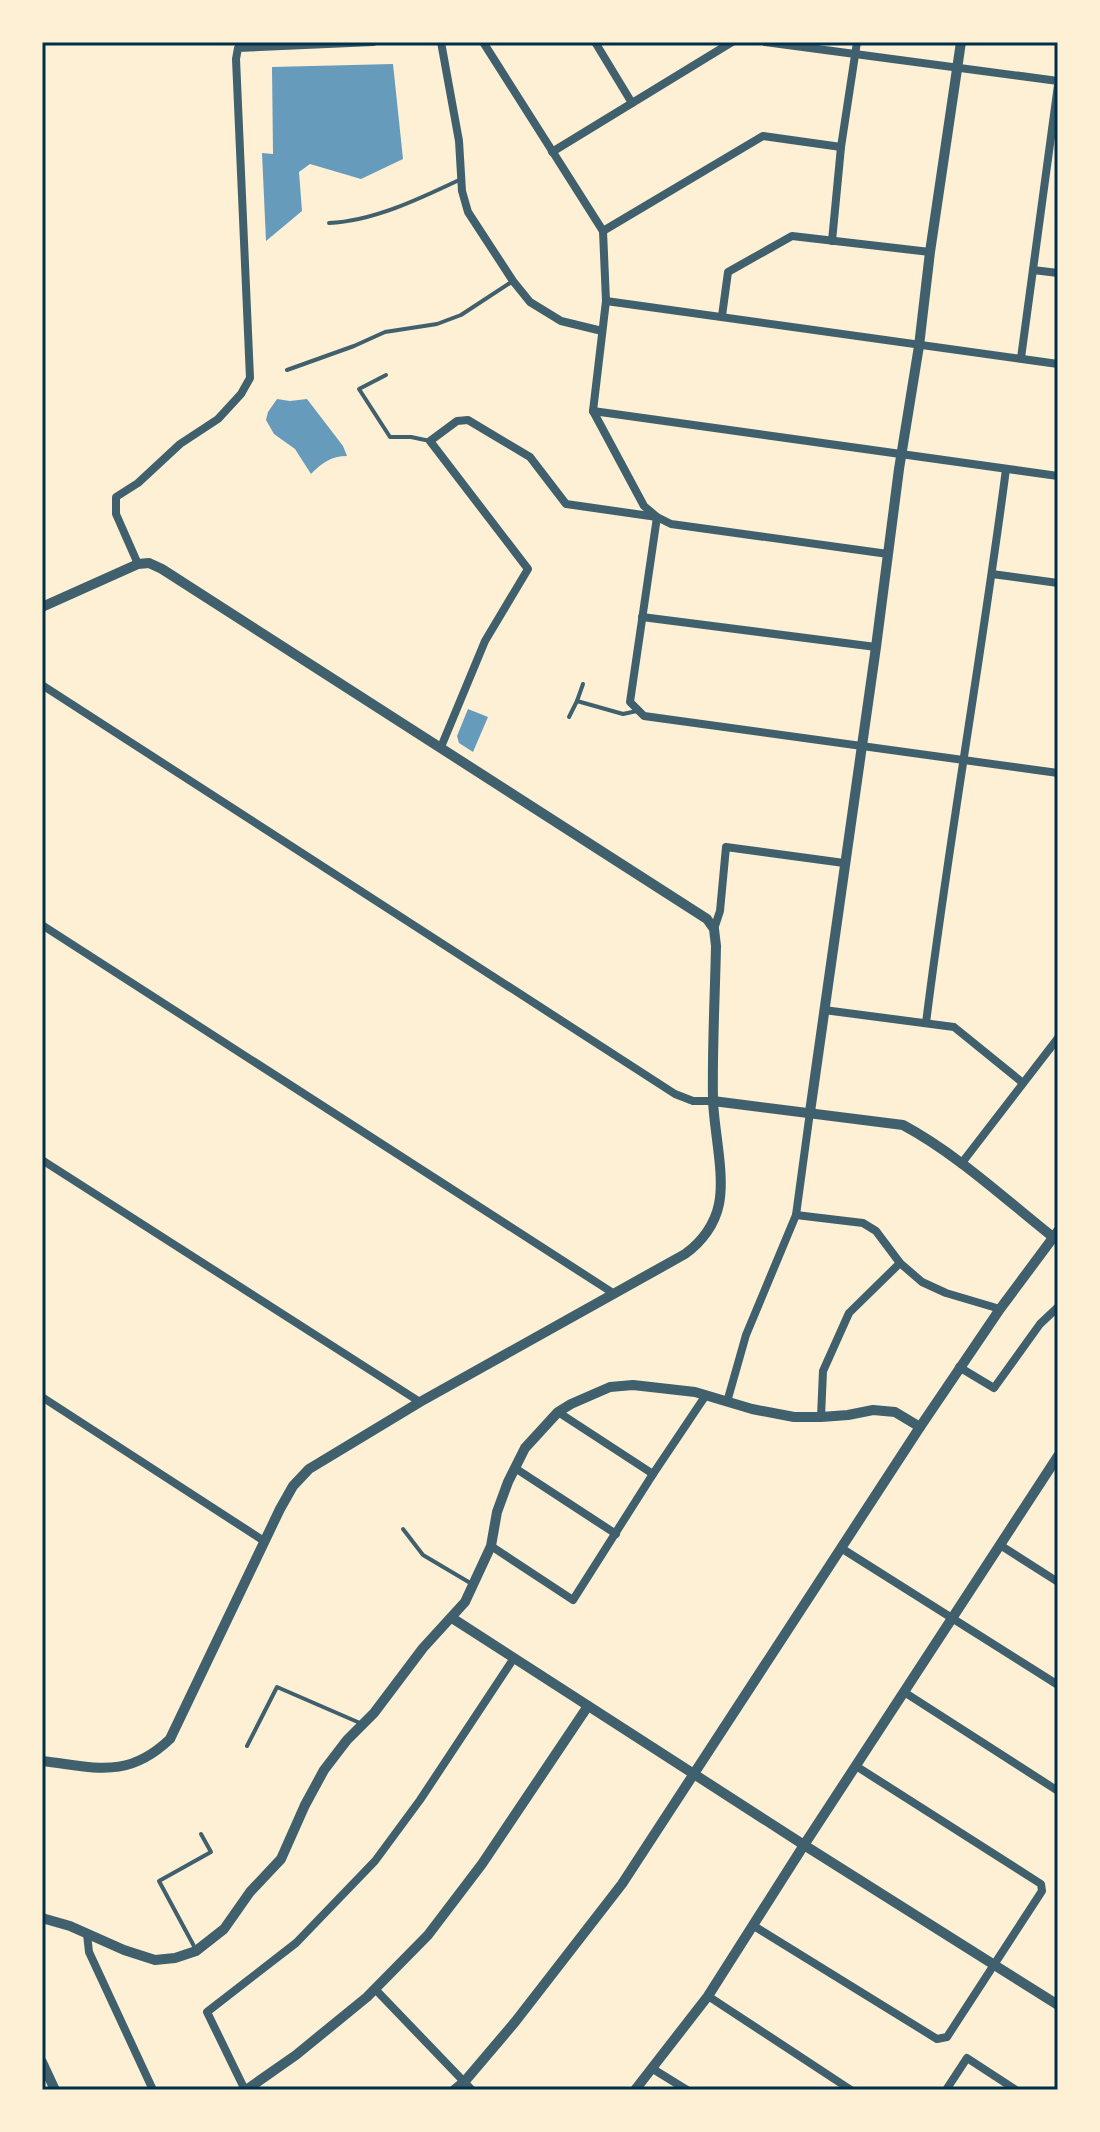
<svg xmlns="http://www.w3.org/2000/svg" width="1100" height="2132" font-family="'IBM Plex Serif',serif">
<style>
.water{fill:#669bbc}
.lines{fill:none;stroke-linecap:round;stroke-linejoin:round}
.service{stroke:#3f606c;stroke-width:4}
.minor{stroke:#3f606c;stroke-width:8}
.tertiary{stroke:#3f606c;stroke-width:10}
.neatline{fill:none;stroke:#003049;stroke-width:3}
</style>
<rect width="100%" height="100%" fill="#fdf0d5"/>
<!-- water -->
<g class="water">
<path d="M393,64L403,159L361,179L310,164L299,172L302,211L266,241L262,153L273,154L272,67Z"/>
<path d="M277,399L290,401L307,399L343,446L347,456C331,456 322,463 311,474L295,449L274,434L266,420L268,412Z"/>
<path d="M468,709L488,717L473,752L459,743L457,736Z"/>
</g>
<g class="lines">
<!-- service -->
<g class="service">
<path d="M329,223C373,221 419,199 459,180"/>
<path d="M287,370L354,346L385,332L437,324L461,315L513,281"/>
<path d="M386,375L359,389L390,437H411L430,441"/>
<path d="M577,701L583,684"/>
<path d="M569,717L577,701L623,714L637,711"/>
<path d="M403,1529L423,1555L472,1584"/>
<path d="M247,1746L277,1687L360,1723"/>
<path d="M195,1948L159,1881L211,1852L201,1834"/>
</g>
<!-- minor -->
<g class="minor">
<path d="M441,42L459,141L462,191L468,212L513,281L530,302L561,321L602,331"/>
<path d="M483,42L603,231L606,301L593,411L644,506L657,517L630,702L644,716L1058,773"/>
<path d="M595,42L632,103"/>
<path d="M765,42L1058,81"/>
<path d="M552,152L732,42"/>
<path d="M603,231L763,136L841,147"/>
<path d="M832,241L841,147L857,42"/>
<path d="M1033,270L1058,273"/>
<path d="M606,301L1058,364"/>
<path d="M722,316L728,272L792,236L930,252"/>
<path d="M1021,358L1058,85"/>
<path d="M593,411L1058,476"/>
<path d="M138,564L116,514V497L138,483L180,444L218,419L241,394L250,378L236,59L238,48L373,42"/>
<path d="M992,574L1058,583"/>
<path d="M642,617L876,647"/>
<path d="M42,685L675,1094L693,1101H713"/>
<path d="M441,747L485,641L528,569L430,441L457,421L468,420L530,457L566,504L657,517L671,524L888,554"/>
<path d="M42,925L613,1293"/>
<path d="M714,929L720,911L726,847L844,863"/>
<path d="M824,1010L954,1027L1023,1083"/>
<path d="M926,1023C949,838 982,654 1006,469"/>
<path d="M42,1160L420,1402"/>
<path d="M961,1164L1058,1038"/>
<path d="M796,1215L863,1223L876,1231L900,1263L922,1282L946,1293L1000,1309"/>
<path d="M959,1367L994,1388L1040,1324L1058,1307"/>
<path d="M42,1397L264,1541"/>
<path d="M727,1402L746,1335L796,1215L810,1112"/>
<path d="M558,1412L653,1474"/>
<path d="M821,1417L823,1371L849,1313L900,1263"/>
<path d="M515,1468L616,1534"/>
<path d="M1000,1545L1058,1582"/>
<path d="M491,1546L573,1600L653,1474L706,1395"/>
<path d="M841,1548L1058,1685"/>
<path d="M904,1692L1058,1791"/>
<path d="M754,1926L937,2039L947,2037L1042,1891L1041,1884L856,1766"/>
<path d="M87,1934L89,1952L153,2090"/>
<path d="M375,1989L472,2090"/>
<path d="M708,1996L851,2090"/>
<path d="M653,2069L687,2090"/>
<path d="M245,2090L207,2012L296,1943L375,1861L420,1800L514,1658"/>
<path d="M946,2090L967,2058L1016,2090"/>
</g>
<!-- tertiary -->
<g class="tertiary">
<path d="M42,607L138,564L149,563L162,569L707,919L714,929L716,946C715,997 712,1049 713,1100C714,1131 725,1174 719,1204C715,1224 702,1242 685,1254L420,1402L309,1469L293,1486L280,1509L170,1739C127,1780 95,1767 42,1761"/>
<path d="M713,1101L903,1125C957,1154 1005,1199 1053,1237"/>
<path d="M810,1112L876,647L899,469L919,346L930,252L961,42"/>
<path d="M452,1618L804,1845L1058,2005"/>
<path d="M42,1918L70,1926L124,1950L155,1960L175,1958L196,1951L224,1929L250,1892L281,1859L305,1805L324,1770L347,1740L374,1713L423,1648L465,1602L491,1546L497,1512L508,1482L525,1448L558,1412L571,1404L610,1387L633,1385L695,1392L752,1409L794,1417H821L848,1415L873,1410L895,1412L920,1427"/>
<path d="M42,2062L55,2090"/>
<path d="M246,2090L296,2055L367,1997L428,1935L482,1864L588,1706"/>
<path d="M454,2090L465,2081L515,2022L622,1884L920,1427L1000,1309L1058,1231"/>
<path d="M635,2090L708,1996L804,1845L1058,1456"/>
</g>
</g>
<!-- border -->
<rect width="1100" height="2132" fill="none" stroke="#fdf0d5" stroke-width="88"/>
<rect x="44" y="44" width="1012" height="2044" class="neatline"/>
</svg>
